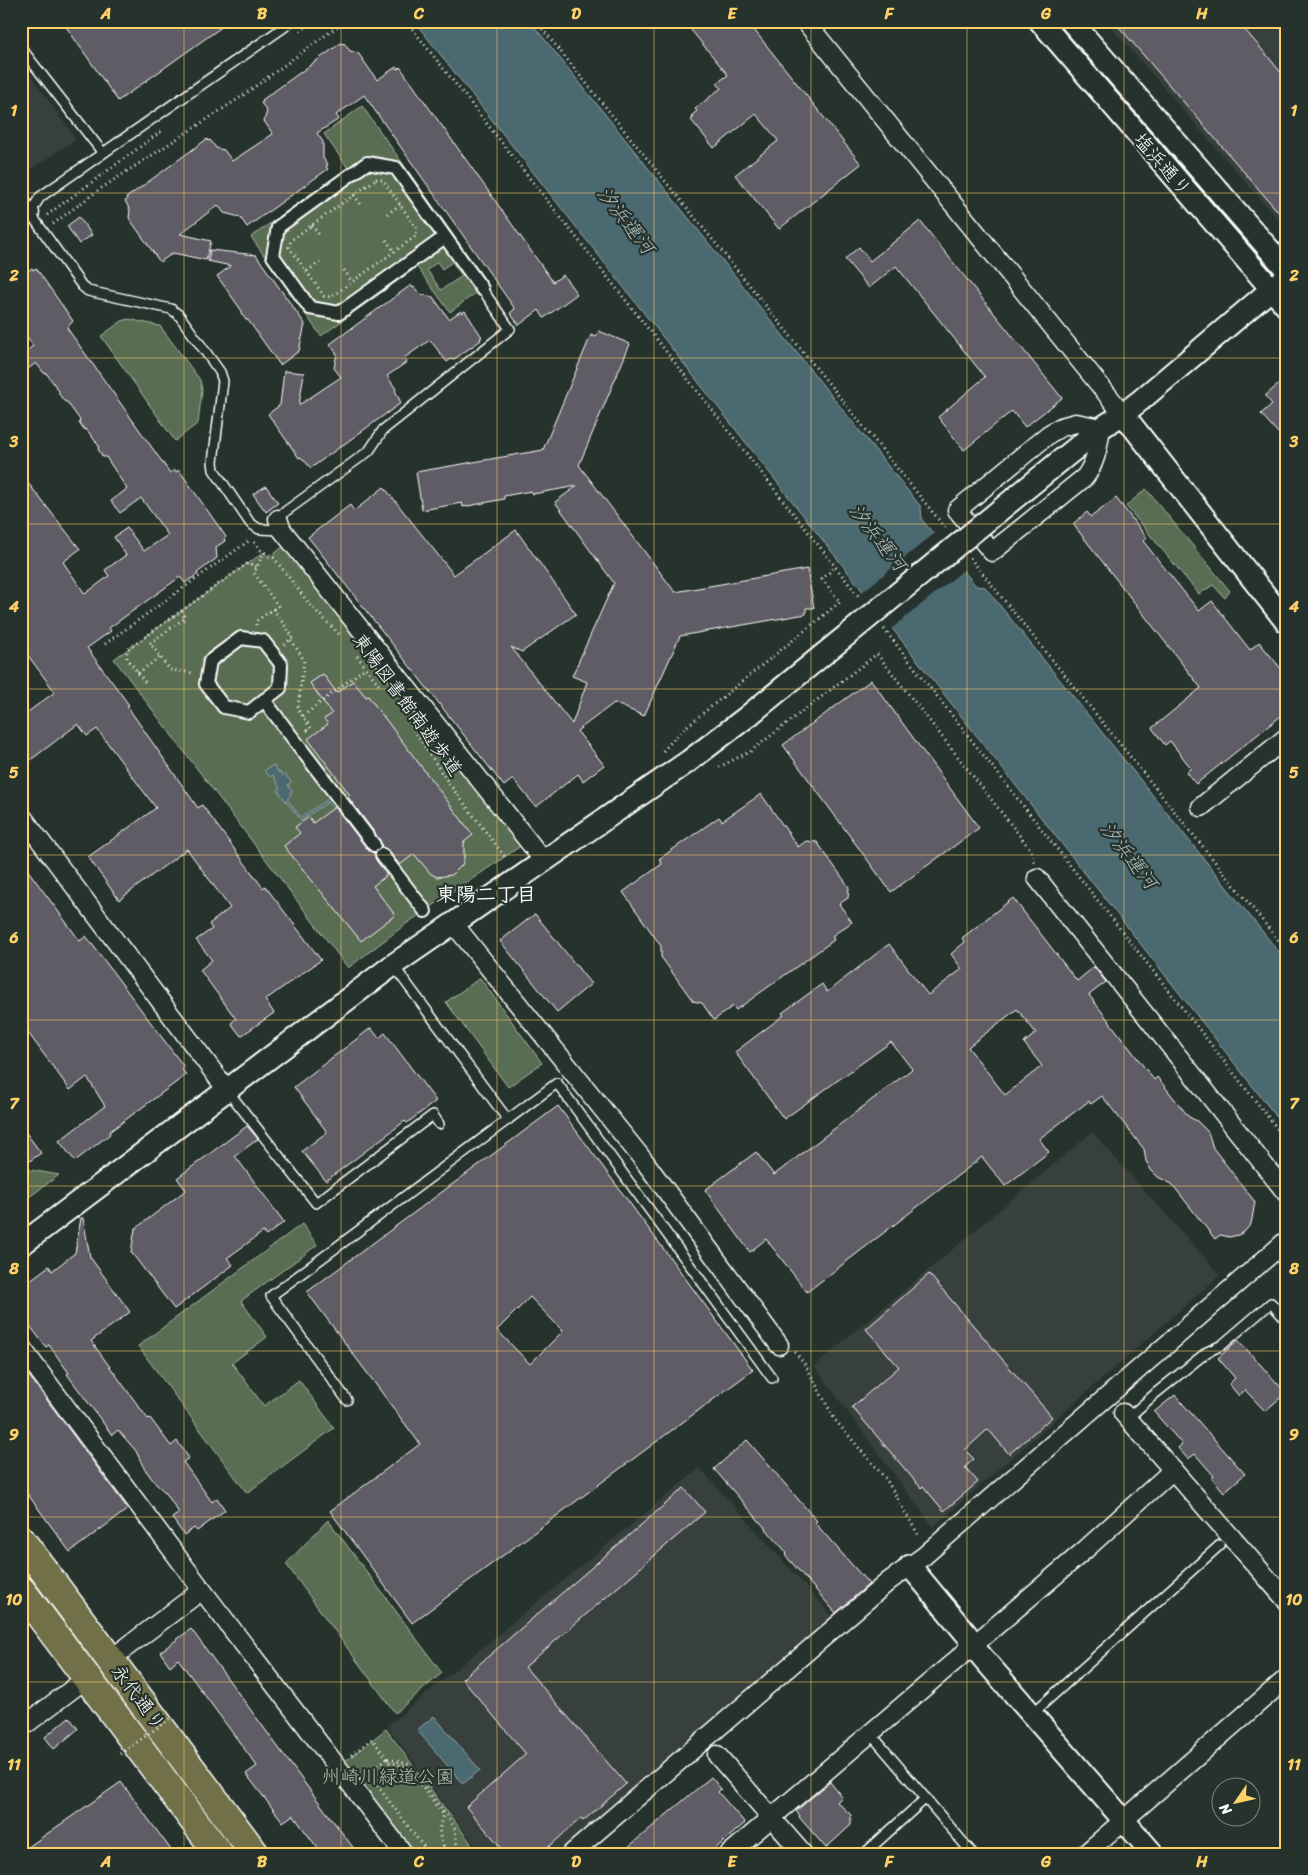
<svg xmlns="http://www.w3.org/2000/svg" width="1308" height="1875" font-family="Sriracha,'Klee One',sans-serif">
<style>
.built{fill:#373f3e}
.green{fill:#586d51;stroke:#acb6a8;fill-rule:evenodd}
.water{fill:#4b6971;stroke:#93a5aa}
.pier{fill:#26332d}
.building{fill:#605b65;stroke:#fff;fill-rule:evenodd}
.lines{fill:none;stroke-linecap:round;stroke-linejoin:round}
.service-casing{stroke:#fff;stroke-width:12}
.pedestrian-casing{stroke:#fff;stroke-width:16}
.minor-casing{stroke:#fff;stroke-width:21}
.tertiary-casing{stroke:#fff;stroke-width:25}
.primary-casing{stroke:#fff;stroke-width:31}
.path{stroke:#fff;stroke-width:3;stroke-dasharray:1 4;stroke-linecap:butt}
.service{stroke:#26332d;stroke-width:9}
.pedestrian{stroke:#26332d;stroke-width:12}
.minor{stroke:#26332d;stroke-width:18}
.tertiary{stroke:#26332d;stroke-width:21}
.primary{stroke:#71704a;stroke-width:28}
.tertiary-bridge-casing{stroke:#fff;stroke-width:25;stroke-linecap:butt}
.path-bridge{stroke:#fff;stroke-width:3;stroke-dasharray:1 4;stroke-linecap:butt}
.tertiary-bridge{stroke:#26332d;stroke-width:21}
.grid{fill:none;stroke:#ffd166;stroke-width:1;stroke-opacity:0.55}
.labels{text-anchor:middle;stroke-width:4.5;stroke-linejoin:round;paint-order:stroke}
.street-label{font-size:19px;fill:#fff;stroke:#26332d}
.park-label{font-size:19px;fill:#b4bdb1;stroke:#26332d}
.water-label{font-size:20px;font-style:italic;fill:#aebcbf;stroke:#26332d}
.neighbourhood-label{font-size:20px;font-weight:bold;fill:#fff;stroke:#26332d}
.neatline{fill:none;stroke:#ffd166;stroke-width:2}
.grid-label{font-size:16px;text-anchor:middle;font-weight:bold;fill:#ffd166}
</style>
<rect width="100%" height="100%" fill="#26332d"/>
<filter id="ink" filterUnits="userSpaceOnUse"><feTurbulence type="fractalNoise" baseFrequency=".02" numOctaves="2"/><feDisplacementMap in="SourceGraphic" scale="10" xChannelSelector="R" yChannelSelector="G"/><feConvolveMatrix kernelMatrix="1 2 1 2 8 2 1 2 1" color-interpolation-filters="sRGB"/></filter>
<g filter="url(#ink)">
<!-- built -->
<g class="built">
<path d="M1106,21H1287V230Z"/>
<path d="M21,62L76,139L21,176Z"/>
<path d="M1092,1132L1220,1275L933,1527L814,1366Z"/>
<path d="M700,1468L832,1616L555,1854H481L387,1726Z"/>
</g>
<!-- green -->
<g class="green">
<path d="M1054,21H1060L1151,127L1148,129Z"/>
<path d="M362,106L488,284L450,312L417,267L321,336L251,237L348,168L324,134ZM437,262L442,269L452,262L462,276L441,290L427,270Z"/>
<path d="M128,319L160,326L200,380L202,390L198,423L175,441L101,336L122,321Z"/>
<path d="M1146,489L1230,591L1225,598L1213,585L1199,594L1126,506Z"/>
<path d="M290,541L528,841L406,924L348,968L114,659L264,552L269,558Z"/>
<path d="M480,978L542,1063L508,1087L446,1002Z"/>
<path d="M24,1169L59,1175L21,1203V1171Z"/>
<path d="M302,1224L317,1245L241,1301L267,1337L232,1363L264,1406L299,1380L334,1428L247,1493L138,1346Z"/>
<path d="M328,1520L442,1673L395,1713L286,1564Z"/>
<path d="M386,1729L479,1854H413L344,1762Z"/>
</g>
<!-- water -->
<g class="water">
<path d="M414,21H530L921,507L922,520L976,586L985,587L1287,962V1130Z"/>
<path d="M273,765L279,773L280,772L283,776L285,774L291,782L288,785L292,791L290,793L291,795L287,799L301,817L330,798L344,818L342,820L328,802L301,820L278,791L280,789L273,775L270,777L264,771Z"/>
<path d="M434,1716L480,1770L463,1784L417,1730Z"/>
</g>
<!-- pier -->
<path class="pier" d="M935,533L965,569L890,630L861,593Z"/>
<!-- building -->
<g class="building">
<path d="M62,21H230L118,101Z"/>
<path d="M688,21H747L861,164L779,229L735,175L778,141L776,138L756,114L714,148L691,120L693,118L691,116L697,111L695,109L721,88L717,83L728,75L691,30L693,28Z"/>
<path d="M1114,21H1237L1265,53L1287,80V222Z"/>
<path d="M341,43L343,44L344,43L350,51L358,53L377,80L396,67L398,69L400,67L553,282L563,275L577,294L544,318L539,310L519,325L510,313L515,309L364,95L336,115L339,119L317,133L323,142V158L328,165L326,166L328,169L247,227L240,217L224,213L218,205L180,234L211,241L206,260L173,253L160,262L129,218L130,210L125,201L127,200L126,198L207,139L208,141L210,140L216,148L224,150L232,161L273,134L264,121L267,111L261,103L263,102L262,100Z"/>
<path d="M79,217L92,235L79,244L67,226Z"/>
<path d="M920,221L1062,398L1025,427L1012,411L964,450L938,417L985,377L896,266L869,288L845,259L859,247L870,261Z"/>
<path d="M210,250L256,255L305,324L299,351L280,365L248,320H246L241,313L242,311L217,276L231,266L208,261Z"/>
<path d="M32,268L33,270L36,268L73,321L67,328L170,473L175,470L176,472L179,470L226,537L224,539L225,541L216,547L217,558L197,573L198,574L185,583L180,577L109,628L111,631L87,648L129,705L127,706L198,808L202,805L263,888L265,886L321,960L265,1000L274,1013L241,1036L231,1023L236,1019L200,970L212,960L196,940L212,929L209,924L230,908L187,849L119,900L88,857L156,808L97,729L87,736L78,724L28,762L21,753V717L55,692L21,646V474L80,549L63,562L85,594L109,576L105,570L126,555L114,537L127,528L144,551L168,535L141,498L120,513L111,501L127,489L106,457H103L98,449L99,446L87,430L84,429L79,423L80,420L67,402L64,401L59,394V391L47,374L44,373L36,363L21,374V355L33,346L22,329L21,276Z"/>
<path d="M411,285L413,288L414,287L420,294L433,297L449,319L461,311L462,313L465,311L482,337L480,338L481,340L453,360L451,359L447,362L430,340L404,358L407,362L387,376L396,389L395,390L401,403L311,468L301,457L299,458L268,414L280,405L284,371L304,373L299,405L341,377L334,368L337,354L330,344Z"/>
<path d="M599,331L630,344L579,465L675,592L807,569L814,608H806V614L680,636L644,716L614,703L577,731L604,765L583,781L578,774L536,807L513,779L504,786L308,537L350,505L354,511L384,487L454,575L516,530L576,614L522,652L511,647L572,724L587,682L572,676L614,583L555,502L577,486L533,494L531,491L504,496V499L463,507L462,503L422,510L416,472L543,450L591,335L596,337Z"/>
<path d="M1287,377V427L1279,434L1261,414L1272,404L1265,396Z"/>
<path d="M266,486L278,503L266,512L253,494Z"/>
<path d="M1116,498L1147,538L1143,541L1199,611L1212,601L1250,650L1259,642L1287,676V711L1196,784L1186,772L1191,768L1170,741L1165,745L1152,728L1201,688L1073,524L1087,512L1091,517Z"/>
<path d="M323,674L337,693L353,681L366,697L368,696L473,835L464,842V858L462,865L452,875L437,877L431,874L414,854L400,865L388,850L382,847L380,840L348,797L350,795L308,739L328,724L324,719L332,714L310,683Z"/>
<path d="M871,680L979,828L891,892L783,745Z"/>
<path d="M761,794L798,847L806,841L817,842L849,887L848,898L839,904L852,922L832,936L834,940L736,1010L733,1006L714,1020L702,1003L693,1001L661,957V946L623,892L662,864L659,859L719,817L722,821Z"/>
<path d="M335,807L368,850L374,853L376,860L387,875L373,886L395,915L361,941L284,846L300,833L295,827L309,817L313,823Z"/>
<path d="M21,861L80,941L86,936L184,1067L182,1069L186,1075L109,1132L110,1134L75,1161L59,1141L105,1106L87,1077L70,1090L21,1023Z"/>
<path d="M1013,898L1077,981L1094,967L1106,982L1089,995L1154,1080L1157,1077L1189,1117L1197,1121L1208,1132L1213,1148L1255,1202L1251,1224L1244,1232L1238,1235L1230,1237L1220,1235L1215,1239L1172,1184L1158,1177L1151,1170L1146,1161L1144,1149L1102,1096L1091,1104L1089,1101L1039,1139L1049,1152L1005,1186L982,1157L807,1292L766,1239L750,1252L705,1190L756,1152L774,1175L912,1069L891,1042L784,1119L735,1052L784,1015L782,1013L822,984L827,992L889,944L928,995L962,969L951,954L965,942L962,938ZM1017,1009L1036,1033L1024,1043L1042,1066L1005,1095L968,1047Z"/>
<path d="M535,914L591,984L557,1012L500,941Z"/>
<path d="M371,1028L379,1038L385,1033L436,1101L407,1123L405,1121L326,1181L302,1151L327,1132L294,1087Z"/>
<path d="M558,1106L753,1370L412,1623L330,1511L420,1444L307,1292ZM530,1297L563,1331L530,1364L497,1330Z"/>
<path d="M21,1126L41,1153L21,1167Z"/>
<path d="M247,1126L258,1139L235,1156L284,1222L266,1236L263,1232L227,1258L233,1265L174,1309L131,1252L135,1229L186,1190L177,1178Z"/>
<path d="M81,1218H83L90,1257L130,1312L91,1341L148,1419L150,1418L171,1446L177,1441L189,1458L183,1462L212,1502L217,1498L225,1510L197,1531L194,1528L184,1535L172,1518L179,1513L166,1493L156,1484L144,1468L136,1451L118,1430L112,1435L67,1374L69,1373L49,1345L46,1347L21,1314V1287L49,1266L52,1271L75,1253Z"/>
<path d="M929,1274L1052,1417L1009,1454L988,1429L965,1450L974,1459L965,1467L978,1482L944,1511L923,1486L921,1488L852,1407L899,1367L866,1329Z"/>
<path d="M1238,1340L1286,1393L1265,1411L1245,1390L1239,1396L1229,1384L1235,1378L1218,1358Z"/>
<path d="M21,1365L128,1509L70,1552L21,1485Z"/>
<path d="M1175,1395L1245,1474L1224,1492L1212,1478L1214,1476L1195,1454L1188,1459L1178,1448L1182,1444L1154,1412Z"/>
<path d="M747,1440L817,1521L815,1523L869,1584L836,1613L785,1555L787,1553L714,1469Z"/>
<path d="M684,1488L705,1512L525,1667L626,1784L583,1821L581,1818L541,1854H507L466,1807L526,1754L462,1679Z"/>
<path d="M191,1629L306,1785L358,1854H322L293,1815L283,1822L246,1774L257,1766L178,1659L170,1666L160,1652Z"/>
<path d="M69,1717L78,1729L54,1749L45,1737Z"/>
<path d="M711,1777L721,1789L718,1792L745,1823L709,1854H620Z"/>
<path d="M121,1782L174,1854H21V1852Z"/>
<path d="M830,1782L842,1797L837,1802L851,1815V1825L826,1848L799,1817L800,1816L796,1811Z"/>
</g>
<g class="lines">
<!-- service casing -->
<g class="service-casing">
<g id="service">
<path d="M21,48L103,153"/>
<path d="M278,519L286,511L369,451L383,430L510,329L482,289"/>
<path d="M282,530L259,529L250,523L214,470L213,462L223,381L220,372L179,315L171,309L88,291L82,286L30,213L40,197L287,25"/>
<path d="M393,965L508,1120"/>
<path d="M227,1090L316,1203L433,1115L439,1124"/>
<path d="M347,1400L271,1296L557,1083L772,1378"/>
<path d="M1128,1418L1156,1393L1207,1352L1222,1345L1271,1303L1287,1321"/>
<path d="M1032,1714L1220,1545"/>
<path d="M870,1733L973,1854"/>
<path d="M864,1854L926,1798"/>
</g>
</g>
<!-- pedestrian casing -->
<g class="pedestrian-casing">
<g id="pedestrian">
<path d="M445,237L339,313L310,308L273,256L278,227L367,163L396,168L482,289"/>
<path d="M241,638L263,641L281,664L280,688L249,712L224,707L206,684L210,661Z"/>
<path d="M264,700L374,845"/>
<path d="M382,855L425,911"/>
</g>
</g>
<!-- minor casing -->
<g class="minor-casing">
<g id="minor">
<path d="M805,21L1123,414"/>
<path d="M21,219L30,213"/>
<path d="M1076,423L1101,428C1098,447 1096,462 1085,477L992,552L957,510L1049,434L1061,427Z"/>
<path d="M278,519L282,530L544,861"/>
<path d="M1201,807L1287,737"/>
<path d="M21,815L227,1090"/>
<path d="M1037,878L1287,1194"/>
<path d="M453,923L645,1162L779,1345"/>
<path d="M21,1347L202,1590L404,1854"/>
<path d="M1123,1413L1287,1601"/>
<path d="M111,1659L202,1590"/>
<path d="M21,1728L87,1678"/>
<path d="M717,1755L803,1854"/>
<path d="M571,1854L889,1581L924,1556L1287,1240"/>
<path d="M729,1854L1086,1549L1173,1470"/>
<path d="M1085,1854L1287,1678"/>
</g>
</g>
<!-- tertiary casing -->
<g class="tertiary-casing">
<g id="tertiary">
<path d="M1040,21L1287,307"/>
<path d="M1071,21L1287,270"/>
<path d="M1123,414L1287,623"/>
<path d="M1060,461L1101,428L1123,414L1141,400L1281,281"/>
<path d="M21,1245L393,965L689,761L748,716"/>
<path d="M910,1566L968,1636L973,1646L982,1657L1153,1854"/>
</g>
</g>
<!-- primary casing -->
<g class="primary-casing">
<g id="primary">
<path d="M21,1540L255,1854"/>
<path d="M21,1590L219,1854"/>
</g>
</g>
<!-- path -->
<g class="path">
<path d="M406,21L860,598"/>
<path d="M536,21L947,530"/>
<path d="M300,31L314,21"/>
<path d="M376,179L383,180L417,229L416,236L331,297L324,296L289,247L291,240Z"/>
<path d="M354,195L362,206"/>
<path d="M387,214L400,205"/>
<path d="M47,215L163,130"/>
<path d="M53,224L100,189L238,99L345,21"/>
<path d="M312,225L320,236"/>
<path d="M386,240L394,251"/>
<path d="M344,270L352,282"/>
<path d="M307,271L320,262"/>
<path d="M254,542L261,550L274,558L311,606L339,634"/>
<path d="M970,558L1287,951"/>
<path d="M273,609L293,637L284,645"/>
<path d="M181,611L185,618L150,643L170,670L193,673"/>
<path d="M256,625V621L278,606L254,573L264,552"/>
<path d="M884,629L1287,1141"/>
<path d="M291,640L304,660L298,706L299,711L311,728L307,731"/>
<path d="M105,644L250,540"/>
<path d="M357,656L379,685"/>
<path d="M138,673L160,657"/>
<path d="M145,682L127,658V650L248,563L257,567"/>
<path d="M303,716L365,668"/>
<path d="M411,725L447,781L505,857"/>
<path d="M663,751L681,731L840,602L822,579L835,567"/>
<path d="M719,767L751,751L877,654L1031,850L1034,862"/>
<path d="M795,1352L806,1366L835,1420L886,1479L919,1536"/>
<path d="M351,1755L372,1739L390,1762L407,1767L443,1815C438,1830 437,1843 451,1854"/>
<path d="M387,1758L368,1773L429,1854"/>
<path d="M388,1759L409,1764L447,1816L455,1829L457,1847L456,1854"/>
</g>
<!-- service -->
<use href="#service" class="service"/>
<!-- pedestrian -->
<use href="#pedestrian" class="pedestrian"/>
<!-- minor -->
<use href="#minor" class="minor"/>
<!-- tertiary -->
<use href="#tertiary" class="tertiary"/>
<!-- primary -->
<use href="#primary" class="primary"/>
<!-- tertiary-bridge casing -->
<g class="tertiary-bridge-casing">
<path id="tertiary-bridge" d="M748,716L1060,461"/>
</g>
<!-- path-bridge -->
<path class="path-bridge" d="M120,1754L171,1718"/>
<!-- tertiary-bridge -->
<use href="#tertiary-bridge" class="tertiary-bridge"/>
</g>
</g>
<!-- grid -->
<path class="grid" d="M184,21V1854M341,21V1854M497,21V1854M654,21V1854M811,21V1854M967,21V1854M1124,21V1854M21,193H1287M21,358H1287M21,524H1287M21,689H1287M21,855H1287M21,1020H1287M21,1186H1287M21,1351H1287M21,1517H1287M21,1682H1287"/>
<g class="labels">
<!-- street labels -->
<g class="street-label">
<text transform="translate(1163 164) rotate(49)" y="7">塩浜通り</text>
<text transform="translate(408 704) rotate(54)" y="7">東陽図書館南遊歩道</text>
<text transform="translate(139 1697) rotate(53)" y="7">永代通り</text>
</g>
<!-- park labels -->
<g class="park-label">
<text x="388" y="1783">州崎川緑道公園</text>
</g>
<!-- water labels -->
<g class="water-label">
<text transform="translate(626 220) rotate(52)" y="7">汐浜運河</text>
<text transform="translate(878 537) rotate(52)" y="7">汐浜運河</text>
<text transform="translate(1129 855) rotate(52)" y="7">汐浜運河</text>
</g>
<!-- neighbourhood labels -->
<g class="neighbourhood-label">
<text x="486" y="901">東陽二丁目</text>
</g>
</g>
<!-- margin -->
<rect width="1308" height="1875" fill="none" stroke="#26332d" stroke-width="55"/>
<!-- north arrow -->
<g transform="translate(1236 1802) rotate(236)"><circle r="24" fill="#26332d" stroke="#7d8581"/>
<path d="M0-4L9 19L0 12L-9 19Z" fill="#ffd166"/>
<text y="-8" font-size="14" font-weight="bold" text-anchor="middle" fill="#ffffff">N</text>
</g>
<rect x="28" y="28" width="1252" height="1820" class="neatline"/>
<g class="grid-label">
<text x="106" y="19">A</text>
<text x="262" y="19">B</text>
<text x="419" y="19">C</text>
<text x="576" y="19">D</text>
<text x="732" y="19">E</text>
<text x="889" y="19">F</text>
<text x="1046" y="19">G</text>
<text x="1202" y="19">H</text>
<text x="14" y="116">1</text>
<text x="1294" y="116">1</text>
<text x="14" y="281">2</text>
<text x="1294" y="281">2</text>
<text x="14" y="447">3</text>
<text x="1294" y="447">3</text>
<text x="14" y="612">4</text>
<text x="1294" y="612">4</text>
<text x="14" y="778">5</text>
<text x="1294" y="778">5</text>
<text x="14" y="943">6</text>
<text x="1294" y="943">6</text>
<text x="14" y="1109">7</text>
<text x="1294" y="1109">7</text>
<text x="14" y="1274">8</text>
<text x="1294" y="1274">8</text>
<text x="14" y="1440">9</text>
<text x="1294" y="1440">9</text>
<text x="14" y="1605">10</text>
<text x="1294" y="1605">10</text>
<text x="14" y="1770">11</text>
<text x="1294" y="1770">11</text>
<text x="106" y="1867">A</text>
<text x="262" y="1867">B</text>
<text x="419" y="1867">C</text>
<text x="576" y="1867">D</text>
<text x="732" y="1867">E</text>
<text x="889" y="1867">F</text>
<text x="1046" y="1867">G</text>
<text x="1202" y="1867">H</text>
</g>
</svg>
